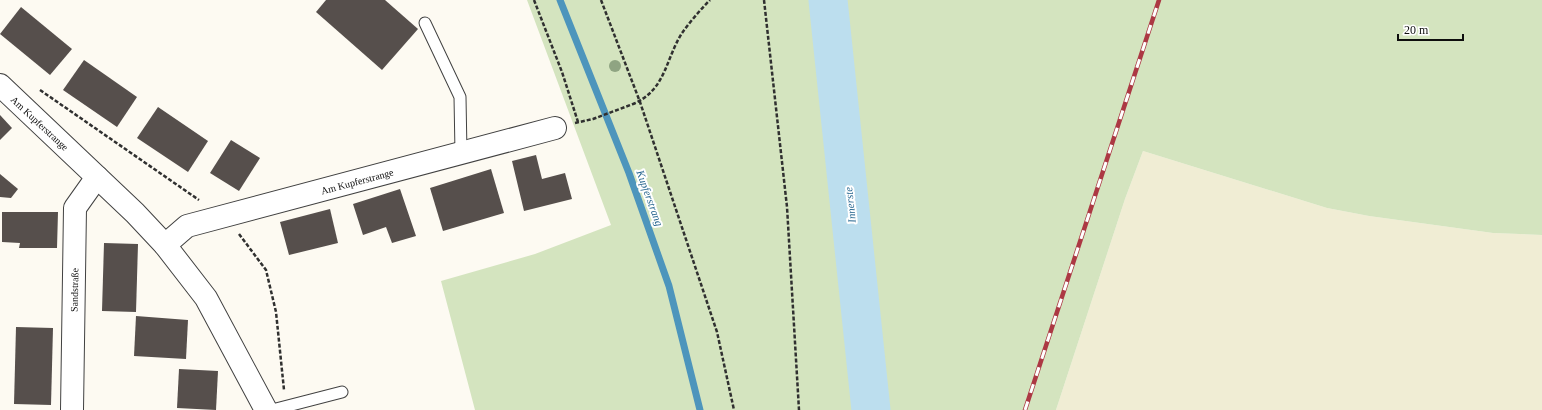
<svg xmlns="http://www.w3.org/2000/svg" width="1542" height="410" font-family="Georgia,serif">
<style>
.farmland{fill:#f0edd4}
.green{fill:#d4e4bf}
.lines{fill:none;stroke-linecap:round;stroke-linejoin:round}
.stream{stroke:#4d95bc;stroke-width:7}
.river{stroke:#bcdeee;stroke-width:39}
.building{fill:#564f4c}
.service-casing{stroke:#414141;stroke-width:13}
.minor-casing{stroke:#414141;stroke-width:24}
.tertiary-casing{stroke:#414141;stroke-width:24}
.path{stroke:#303030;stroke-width:2.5;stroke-dasharray:4 2;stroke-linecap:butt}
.service{stroke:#fff;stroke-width:11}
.minor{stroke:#fff;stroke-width:22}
.tertiary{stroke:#fff;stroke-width:22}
.rail-casing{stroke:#ac3843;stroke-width:4.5}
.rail{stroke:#fff;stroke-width:3;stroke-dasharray:9;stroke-linecap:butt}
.tree{fill:#8fa482}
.labels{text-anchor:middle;stroke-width:4;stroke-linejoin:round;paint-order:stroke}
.street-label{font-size:10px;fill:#0e0e0e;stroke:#fff}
.water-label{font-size:11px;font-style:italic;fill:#286790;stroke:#fff}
</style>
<rect width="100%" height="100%" fill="#fdfaf2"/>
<!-- farmland -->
<path class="farmland" d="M1143,151L1327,208L1369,216L1493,233L1542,235V410H1056L1125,199Z"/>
<!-- green -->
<path class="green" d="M527,0H1542V235L1493,233L1369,216L1327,208L1143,151L1125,199L1056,410H475L441,281L535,254L611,225Z"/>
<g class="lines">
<!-- stream -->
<path class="stream" d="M560,0L629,173L669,286L700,410"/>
<!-- river -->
<path class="river" d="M828,0L871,410"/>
</g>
<!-- building -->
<g class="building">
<path d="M326,0H385L418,29L382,70L316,12Z"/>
<path d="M21,7L72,49L50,75L0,34Z"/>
<path d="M84,60L137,97L117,127L63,90Z"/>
<path d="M158,107L208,141L188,172L137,138Z"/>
<path d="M0,115L12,128L0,140Z"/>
<path d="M231,140L260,158L239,191L210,173Z"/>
<path d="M536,155L542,179L565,173L572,199L524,211L512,161Z"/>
<path d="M491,169L504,213L443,231L430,188Z"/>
<path d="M0,174L18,189L11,198L0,197Z"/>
<path d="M400,189L416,236L392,243L386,227L363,235L353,204Z"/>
<path d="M330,209L338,243L289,255L280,222Z"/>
<path d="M2,212H58L57,248H19L20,243L2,242Z"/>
<path d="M104,243L138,244L136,312L102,311Z"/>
<path d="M136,316L188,320L186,359L134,356Z"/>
<path d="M16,327L53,328L51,405L14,404Z"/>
<path d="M179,369L218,371L216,410L177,408Z"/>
</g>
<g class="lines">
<!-- service casing -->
<g class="service-casing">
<g id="service">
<path d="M425,23L460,97L461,153"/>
<path d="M272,410L342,392"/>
</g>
</g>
<!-- minor casing -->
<g class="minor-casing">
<g id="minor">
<path d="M165,245L187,226L555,128"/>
<path d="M72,410L75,208L97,177"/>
</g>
</g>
<!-- tertiary casing -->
<g class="tertiary-casing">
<path id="tertiary" d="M0,85L135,213L165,245L206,298L266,410"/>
</g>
<!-- path -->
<g class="path">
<path d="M534,0L562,72L578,122"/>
<path d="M601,0L640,102L717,332L734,410"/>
<path d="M764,0L787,207L799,410"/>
<path d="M40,90L199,200"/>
<path d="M575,123L593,119L633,104C666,90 665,60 682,33C690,22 700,10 710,0"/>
<path d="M239,234L266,270L276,312L284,390"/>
</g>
<!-- service -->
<use href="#service" class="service"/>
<!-- minor -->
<use href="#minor" class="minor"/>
<!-- tertiary -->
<use href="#tertiary" class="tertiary"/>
<!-- rail casing -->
<g class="rail-casing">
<path id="rail" d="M1025,410L1159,0"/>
</g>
<!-- rail -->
<use href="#rail" class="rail"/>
</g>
<!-- trees -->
<circle class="tree" cx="615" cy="66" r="6"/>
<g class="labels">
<!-- street labels -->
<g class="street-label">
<text transform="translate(40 123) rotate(43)" y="4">Am Kupferstrange</text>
<text transform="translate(357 181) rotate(-15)" y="4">Am Kupferstrange</text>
<text transform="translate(74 290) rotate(-89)" y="4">Sandstraße</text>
</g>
<!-- water labels -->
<g class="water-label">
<text transform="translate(650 198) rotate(70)" y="4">Kupferstrang</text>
<text transform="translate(850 205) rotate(-96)" y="4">Innerste</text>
</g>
</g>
<!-- scale -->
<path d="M1398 34v6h65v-6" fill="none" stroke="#0e0e0e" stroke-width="2"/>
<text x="1404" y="34" font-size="12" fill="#0e0e0e" stroke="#ffffff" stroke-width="3" paint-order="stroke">20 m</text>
</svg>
